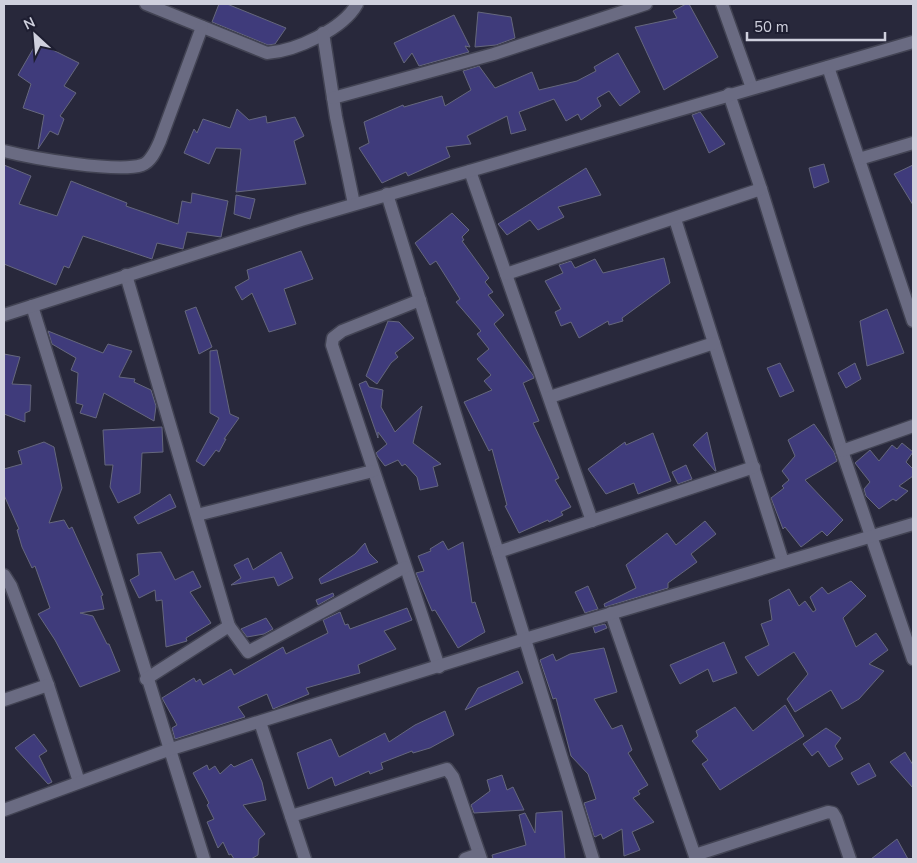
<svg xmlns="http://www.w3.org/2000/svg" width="917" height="863" font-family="'Nunito Sans',sans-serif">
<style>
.building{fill:#3f3b7b;stroke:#65677d}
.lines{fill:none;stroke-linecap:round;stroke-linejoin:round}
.minor-casing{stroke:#424353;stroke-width:15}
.minor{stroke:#6a6b82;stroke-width:12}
</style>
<rect width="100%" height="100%" fill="#28283b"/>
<!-- building -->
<g class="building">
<path d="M219,4H227L286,28L275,44L268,45L212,22Z"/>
<path d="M686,4H689L718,57L664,90L635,27L677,18L673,11Z"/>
<path d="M478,12L511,17L515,38L496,45L475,47Z"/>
<path d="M454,15L470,47L465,46L469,52L419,66L412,53L404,63L394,43Z"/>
<path d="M37,42L79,63L64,86L76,93L60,116L64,119L58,135L50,131L38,149L44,115L23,108L31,84L18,75Z"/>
<path d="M618,53L640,92L620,106L609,91L597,98L601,106L581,120L578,114L566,121L554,99L519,112L526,130L511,134L507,116L467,136L471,144L446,147L450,157L408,176L406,172L382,183L359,148L369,143L364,122L403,105L404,107L442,96L445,106L471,90L463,71L479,66L495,88L532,72L539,90L577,81L596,71L594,67Z"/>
<path d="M237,109L249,120L266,116L267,123L295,117L304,136L294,141L306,184L236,192L241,149L216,148L209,164L184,153L194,129L197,133L203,119L230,128Z"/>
<path d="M700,112L725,144L709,153L692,115Z"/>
<path d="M824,164L829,182L814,188L809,168Z"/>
<path d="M4,165L31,176L19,204L57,216L71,181L127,203L126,206L178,224L182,201L191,203L192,193L228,201L221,237L187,232L183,249L157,243L152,259L83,236L69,268L64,266L56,285L4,264Z"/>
<path d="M913,165V205L894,174Z"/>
<path d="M586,168L601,195L558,207L564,217L538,230L530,220L507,235L498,224Z"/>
<path d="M236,195L255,199L250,219L234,214Z"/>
<path d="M452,213L469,230L462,237L464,240L462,241L489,278L485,282L493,292L488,295L504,315L494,324L533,375L534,378L523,383L539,421L533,423L559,478L555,480L571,507L561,512L563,515L549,522L548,520L519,533L505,506L507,505L492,449L489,451L464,402L492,390L484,381L491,375L477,359L489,349L477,334L481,331L456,302L460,299L436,261L430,265L415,243Z"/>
<path d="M301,251L313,279L284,289L296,324L269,332L252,293L242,300L235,287L249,279L247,270Z"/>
<path d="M664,258L670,283L622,318L623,321L609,325L608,321L579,338L571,322L561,326L555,312L561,309L545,281L563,273L559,265L571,261L575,268L595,259L603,273Z"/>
<path d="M196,307L212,347L199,354L185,311Z"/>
<path d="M887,309L904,353L867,366L860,321Z"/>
<path d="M388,321L399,322L414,338L395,353L398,357L391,363L377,384L366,376Z"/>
<path d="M48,331L103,353L108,344L132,351L119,377L135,379L134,382L151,390L156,406L154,421L104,393L96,418L80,413L83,405L76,403L78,373L71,370L76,358L52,344Z"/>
<path d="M217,350L230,414L239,418L224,439H226L219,452L216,450L204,466L196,461L219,418L210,413V351Z"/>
<path d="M4,354L20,357L12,384L31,385L30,411L25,413V422L4,414Z"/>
<path d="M780,363L794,391L780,397L767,368Z"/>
<path d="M855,363L861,379L846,388L838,373Z"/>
<path d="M366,381L369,387L383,390L381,407L395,432L422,406L413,443L441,464L433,467L438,486L420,490L417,477L405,464L402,466L398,460L385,466L378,457L376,453L387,444L378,432V438L359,384Z"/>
<path d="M814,424L834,452L837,461L805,480L843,520L827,536L822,531L801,547L785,527L783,529L771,498L784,488L782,486L789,480L782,471L795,456L788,440Z"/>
<path d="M162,427L163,452L142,453L140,493L118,503L110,487L113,465H105L103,430Z"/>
<path d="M707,432L716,471H715L693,445Z"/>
<path d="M653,433L671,481L638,494L634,483L606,494L588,469L625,442L626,445Z"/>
<path d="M44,442L54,447L62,488L49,523L64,520L69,529L72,527L103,595L101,596L104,609L80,613L93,616L107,644H109L120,671L80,687L55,640L38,614L50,608L35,566L32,568L22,547L17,530L19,529L4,495V469L22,464L18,451Z"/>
<path d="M902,443L913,452L906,462L913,469V476L899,486L908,491L896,501L893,499L879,509L866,496L864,489L870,482L855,463L870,450L879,461L892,445L897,449Z"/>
<path d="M686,465L692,479L678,484L672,472Z"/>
<path d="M170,494L176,507L138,524L134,517Z"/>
<path d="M705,521L716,534L691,554L697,562L668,583V588L605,607L604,604L636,588L626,565L667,533L676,545Z"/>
<path d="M443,541L448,550L463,542L472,603L475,602L485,632L458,648L435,610L432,611L416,573L424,571L418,556L431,551L430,549Z"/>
<path d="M365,543L369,553L378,562L321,584L319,579L355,554Z"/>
<path d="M161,552L175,580L193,571L201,587L190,592L211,623L186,638L187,641L166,647L162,600L156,601L155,590L139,598L130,580L139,575L137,554Z"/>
<path d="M281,552L293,578L278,586L274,577L231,585L241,578L234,565L248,558L253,570Z"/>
<path d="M851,581L866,596L843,618L856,647L876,633L888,650L869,664L884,671L859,699L842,709L831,690L795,712L787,699L808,674L794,652L758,676L745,657L769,645L761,624L772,620L769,600L789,589L799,606L805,601L813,612L816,610L810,597L822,587L828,594Z"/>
<path d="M588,586L598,609L585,613L575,592Z"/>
<path d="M333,593L334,596L318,605L316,600Z"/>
<path d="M407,608L412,620L384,631L396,649L358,665L360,673L306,688L309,694L273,709L267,694L238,707L245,717L175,739L172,728L177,725L162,698L194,678L196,682L200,679L203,685L231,669L234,675L283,647L286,654L328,633L323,620L340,612L345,625L348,624L350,629Z"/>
<path d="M266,618L273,629L264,634L247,637L241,629Z"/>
<path d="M605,624L607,628L595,633L593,627Z"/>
<path d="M724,642L737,673L713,682L708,669L680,684L670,665Z"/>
<path d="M604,648L617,692L594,699L612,729L622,725L632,750L628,753L648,785L638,791L640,794L633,798L654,822L632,832L640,850L624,856L622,829L603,839L601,834L595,837L594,836L584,803L596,799L588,774L571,756L556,698L553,699L540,660L553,654L556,661L570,654Z"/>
<path d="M518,671L523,683L465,710L478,688Z"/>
<path d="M785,705L804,736L720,790L702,764L708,760L692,741L698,736L696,731L735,707L753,731Z"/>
<path d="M445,711L454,735L430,748L413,753L412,751L381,763L383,769L370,774L369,771L335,786L332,777L308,789L297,753L331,739L339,757L385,733L389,742L415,725Z"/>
<path d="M826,728L841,738L835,746L843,759L829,767L818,751L812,756L803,744Z"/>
<path d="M34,734L47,751L39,756L52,782L48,784L15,748Z"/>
<path d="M905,752L913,765V788L890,762Z"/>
<path d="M252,759L262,782L266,800L243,805L265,834L259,839L258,855L251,859H234L231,854L229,855L223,842L218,848L207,822L214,819L207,805L209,803L193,773L207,765L209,770L215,766L220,774L231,764L234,767Z"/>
<path d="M869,763L876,776L858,785L851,773Z"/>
<path d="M502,775L507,790L513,787L524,810L474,813L471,805L490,791L487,780Z"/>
<path d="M562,811L565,859H493L492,855L526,845L519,815L525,813L535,833L536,813Z"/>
<path d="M897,839L908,859H871Z"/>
</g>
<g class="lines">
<!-- minor casing -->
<g class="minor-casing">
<g id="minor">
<path d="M146,4L267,53C296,51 343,29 357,4"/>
<path d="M722,4L752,88"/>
<path d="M323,33L336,117L354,204"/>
<path d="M828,67L913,321"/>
<path d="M729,94L761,189L842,451L913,659"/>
<path d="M333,98L494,54L646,4"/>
<path d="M4,151C31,158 117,173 142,165C151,162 156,150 160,141L202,27"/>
<path d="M859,159L913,143"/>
<path d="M470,171L592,521"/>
<path d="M387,194L593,859"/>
<path d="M675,219L783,562"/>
<path d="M506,274L761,189"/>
<path d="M126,275L229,626"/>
<path d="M420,300L342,331L333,338L332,345L439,667"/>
<path d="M32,306L204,859"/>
<path d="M4,315L301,220L913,42"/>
<path d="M550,397L714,343"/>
<path d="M842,451L913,426"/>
<path d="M197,515L373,471"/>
<path d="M498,552L754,467"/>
<path d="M4,575L11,586L48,685L79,782"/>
<path d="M611,613L696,859"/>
<path d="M146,679L229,626L248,652L405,567"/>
<path d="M4,700L48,685"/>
<path d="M260,722L305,859"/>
<path d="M4,810L168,750L525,639L913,524"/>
<path d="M291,816L447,769L453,777L481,859"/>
<path d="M695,855L828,812L833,813L836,818L850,859"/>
<path d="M465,859L479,854"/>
</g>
</g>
<!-- minor -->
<use href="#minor" class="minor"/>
</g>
<!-- border -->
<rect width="917" height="863" fill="none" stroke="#cfd0dd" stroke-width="10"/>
<!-- north arrow -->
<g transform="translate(35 35) rotate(334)" stroke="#1e1e31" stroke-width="4" paint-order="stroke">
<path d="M0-4L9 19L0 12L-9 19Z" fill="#cfd0dd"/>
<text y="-8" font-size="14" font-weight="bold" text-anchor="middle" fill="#cfd0dd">N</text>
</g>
<!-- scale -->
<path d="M747 32v8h138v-8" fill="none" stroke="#cfd0dd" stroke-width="2.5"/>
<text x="754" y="32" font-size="15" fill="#cfd0dd" stroke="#1e1e31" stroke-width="4" paint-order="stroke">50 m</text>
</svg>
